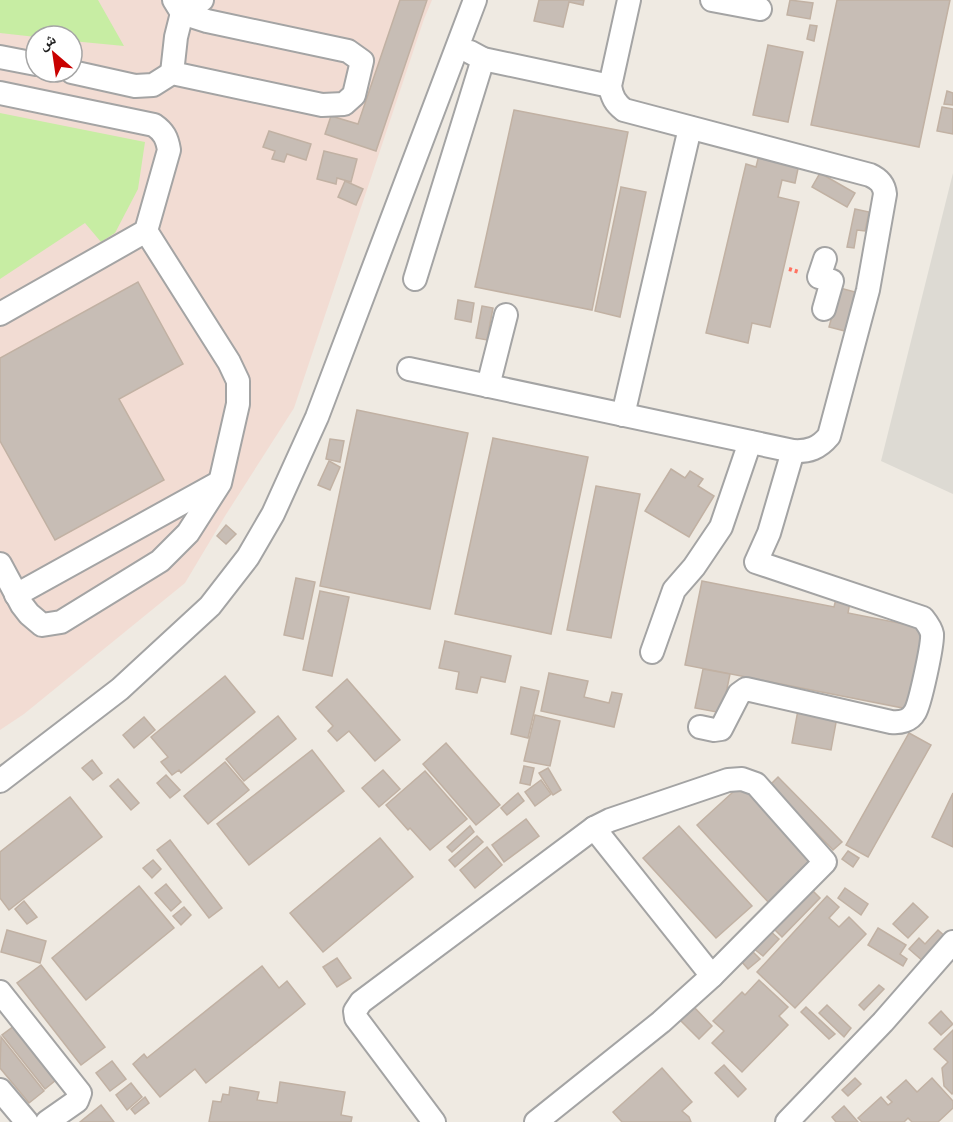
<svg xmlns="http://www.w3.org/2000/svg" width="953" height="1122" font-family="Mulish,'Noto Naskh Arabic',sans-serif">
<style>
.military{fill:#f2dcd3;fill-rule:evenodd}
.airport{fill:#dddad3}
.grass{fill:#c7eda3}
.building{fill:#c7bdb5;stroke:#c1b1a3;stroke-width:1.5}
.lines{fill:none;stroke-linecap:round;stroke-linejoin:round}
.minor-casing{stroke:#a4a4a4;stroke-width:26}
.path{stroke:#ff7362;stroke-width:4;stroke-dasharray:3 3;stroke-linecap:butt}
.minor{stroke:#fff;stroke-width:22}
</style>
<rect width="100%" height="100%" fill="#efeae2"/>
<!-- military -->
<path class="military" d="M0,0H432L424,19L294,408L225,516L185,583L24,714L0,730ZM36,36H72V72H36Z"/>
<!-- airport -->
<path class="airport" d="M953,173V494L881,461Z"/>
<!-- grass -->
<g class="grass">
<path d="M0,0H98L124,46L72,41V36L36,37L0,33Z"/>
<path d="M0,113L145,142L138,189L115,233L101,242L85,223L0,279Z"/>
</g>
<!-- building -->
<g class="building">
<path d="M400,0H427L376,151L325,134L331,116L358,124Z"/>
<path d="M539,0H584L583,5L569,2L563,27L534,21Z"/>
<path d="M790,0L813,3L810,19L787,15Z"/>
<path d="M837,0H950L919,147L811,125Z"/>
<path d="M810,25L817,26L814,41L807,39Z"/>
<path d="M768,45L803,52L788,122L753,115Z"/>
<path d="M947,91L953,93V105L944,104Z"/>
<path d="M942,107L953,109V134L937,131Z"/>
<path d="M514,110L628,132L592,310L475,287Z"/>
<path d="M269,131L311,144L306,160L287,154L284,162L272,159L275,151L263,147Z"/>
<path d="M324,151L357,159L351,182L337,178L336,184L317,179Z"/>
<path d="M759,155L799,164L795,183L782,180L778,197L799,202L770,327L752,323L748,343L706,333L746,164L756,167Z"/>
<path d="M820,173L855,193L847,207L812,187Z"/>
<path d="M345,181L363,189L356,205L338,197Z"/>
<path d="M621,187L646,192L620,317L595,311Z"/>
<path d="M855,209L869,212L865,231L857,230L854,248L847,247Z"/>
<path d="M138,282L183,364L119,399L164,480L55,540L0,441V358Z"/>
<path d="M840,288L855,292L845,331L829,327Z"/>
<path d="M458,300L474,303L471,322L455,319Z"/>
<path d="M482,306L493,308L487,340L476,338Z"/>
<path d="M357,410L468,433L430,609L320,586Z"/>
<path d="M493,438L588,457L551,634L455,614Z"/>
<path d="M330,439L344,441L340,462L326,459Z"/>
<path d="M329,461L340,467L330,490L318,485Z"/>
<path d="M671,469L685,478L690,471L703,479L698,486L714,496L689,537L645,511Z"/>
<path d="M596,486L640,494L611,638L567,630Z"/>
<path d="M226,525L236,534L226,544L217,536Z"/>
<path d="M296,578L315,582L303,639L284,635Z"/>
<path d="M702,581L834,607L836,599L850,602L848,613L924,628L908,709L685,665Z"/>
<path d="M320,591L349,597L332,676L303,670Z"/>
<path d="M445,641L511,656L505,682L481,677L477,693L456,689L459,672L439,668Z"/>
<path d="M703,669L730,674L722,713L695,708Z"/>
<path d="M549,673L588,681L584,697L609,703L612,692L622,694L614,727L541,711Z"/>
<path d="M225,676L255,712L181,773L179,770L172,775L161,762L168,757L151,737Z"/>
<path d="M347,679L400,740L375,761L349,731L337,741L328,731L333,726L316,707Z"/>
<path d="M521,687L539,691L528,738L511,734Z"/>
<path d="M798,710L837,717L831,750L792,743Z"/>
<path d="M535,715L560,721L550,766L524,761Z"/>
<path d="M278,716L296,739L244,781L226,759Z"/>
<path d="M144,717L155,730L134,748L123,735Z"/>
<path d="M909,733L931,745L868,857L846,845Z"/>
<path d="M446,743L500,805L476,825L423,764Z"/>
<path d="M312,750L344,791L249,865L217,824Z"/>
<path d="M92,760L102,773L93,780L82,768Z"/>
<path d="M225,762L249,790L208,824L184,796Z"/>
<path d="M524,766L534,768L530,785L520,783Z"/>
<path d="M548,768L561,790L553,795L539,773Z"/>
<path d="M383,770L400,789L379,807L362,788Z"/>
<path d="M425,771L467,819L430,850L410,828L408,830L386,805Z"/>
<path d="M166,775L180,790L170,798L157,783Z"/>
<path d="M778,777L842,842L833,850L770,785Z"/>
<path d="M118,779L139,803L131,810L110,786Z"/>
<path d="M541,780L551,794L535,806L525,792Z"/>
<path d="M745,781L817,860L769,903L697,825Z"/>
<path d="M518,793L524,801L507,815L501,808Z"/>
<path d="M953,793V847L932,837Z"/>
<path d="M70,797L102,837L9,910L0,898V852Z"/>
<path d="M526,819L539,836L504,862L492,845Z"/>
<path d="M470,826L474,832L452,852L447,847Z"/>
<path d="M679,826L752,906L716,938L643,858Z"/>
<path d="M477,836L483,842L455,867L449,860Z"/>
<path d="M380,838L413,877L323,952L290,913Z"/>
<path d="M170,840L222,908L209,918L157,850Z"/>
<path d="M487,847L502,865L475,888L460,870Z"/>
<path d="M848,851L859,858L853,867L842,859Z"/>
<path d="M153,860L161,869L152,878L143,868Z"/>
<path d="M166,884L181,902L171,911L155,893Z"/>
<path d="M807,885L820,898L782,937L769,924Z"/>
<path d="M139,886L174,928L86,1000L52,958Z"/>
<path d="M845,888L868,904L861,915L838,898Z"/>
<path d="M827,896L839,907L829,918L839,927L849,917L866,934L795,1008L757,972Z"/>
<path d="M24,901L37,917L27,924L15,909Z"/>
<path d="M913,903L928,917L908,938L893,924Z"/>
<path d="M184,907L191,915L181,925L173,916Z"/>
<path d="M878,928L906,945L900,954L907,959L903,966L868,945Z"/>
<path d="M7,930L46,941L40,963L1,952Z"/>
<path d="M769,930L779,939L763,956L753,948Z"/>
<path d="M938,930L947,938L924,962L909,949L919,938L925,944Z"/>
<path d="M752,951L760,959L748,969L741,961Z"/>
<path d="M337,958L351,978L337,987L323,967Z"/>
<path d="M41,965L105,1047L81,1065L17,983Z"/>
<path d="M262,966L279,988L287,981L305,1004L206,1083L195,1069L160,1097L133,1064L144,1054L147,1058Z"/>
<path d="M759,980L788,1007L779,1016L788,1025L742,1072L712,1043L724,1031L713,1021L742,992L745,995Z"/>
<path d="M879,985L884,989L864,1010L859,1005Z"/>
<path d="M827,1005L851,1028L844,1037L819,1013Z"/>
<path d="M693,1006L712,1026L699,1039L679,1019Z"/>
<path d="M806,1007L835,1034L829,1039L801,1012Z"/>
<path d="M941,1011L953,1024L941,1035L929,1023Z"/>
<path d="M18,1023L61,1076L45,1089L2,1035Z"/>
<path d="M953,1030V1092L952,1094L944,1086L942,1068L948,1062L934,1049Z"/>
<path d="M1,1037L44,1091L29,1103L0,1068Z"/>
<path d="M112,1061L126,1079L110,1091L96,1073Z"/>
<path d="M724,1065L746,1089L738,1097L715,1073Z"/>
<path d="M662,1068L692,1102L682,1111L689,1117L691,1122H622L613,1112Z"/>
<path d="M855,1078L861,1084L848,1096L842,1090Z"/>
<path d="M932,1078L953,1101V1108L938,1122H912L908,1118L904,1122H862L858,1118L881,1097L888,1105L892,1102L887,1097L906,1080L917,1092Z"/>
<path d="M280,1082L345,1092L341,1115L352,1117L351,1122H209L213,1101L221,1102L223,1094L229,1095L230,1087L259,1092L257,1100L277,1103Z"/>
<path d="M131,1083L142,1097L127,1110L116,1095Z"/>
<path d="M145,1097L149,1103L135,1114L131,1109Z"/>
<path d="M101,1105L114,1122H80Z"/>
<path d="M844,1106L858,1122H836L832,1117Z"/>
</g>
<g class="lines">
<!-- minor casing -->
<g class="minor-casing">
<g id="minor">
<path d="M712,0L760,9"/>
<path d="M470,52L483,59L610,86"/>
<path d="M0,57L36,64"/>
<path d="M72,72L135,86L153,85L172,73L322,105L344,104L354,95L362,61L348,51L207,21L182,13L174,0"/>
<path d="M172,73L176,37L182,13L202,0"/>
<path d="M0,93L154,125C164,132 167,138 169,150L146,231L0,314"/>
<path d="M415,279L483,59"/>
<path d="M824,309L832,281L819,277L825,259"/>
<path d="M409,369L793,451C809,452 819,448 829,436L868,290L885,194C884,184 879,179 870,175L624,110C615,103 612,97 610,86L629,0"/>
<path d="M488,386L506,315"/>
<path d="M623,415L690,128"/>
<path d="M0,564L22,605L29,614L42,625L61,622L160,561L188,533L220,483L238,404V381L229,362L146,231"/>
<path d="M16,595L218,483"/>
<path d="M652,652L674,590L694,567L721,527L750,442"/>
<path d="M700,727L714,730L721,729L739,694L746,689L891,722C900,723 910,721 915,712C920,704 933,644 932,634C931,628 927,623 923,618L756,562L769,533L793,451"/>
<path d="M0,781L120,689L210,606L248,557L273,514L317,417L475,0"/>
<path d="M594,828L712,976"/>
<path d="M0,992L80,1093L77,1101L47,1122"/>
<path d="M0,1090L27,1122"/>
<path d="M434,1122L356,1018L355,1011L361,1002L594,828L610,820L728,780L742,779L756,784L825,862L712,976L661,1022L536,1122"/>
<path d="M787,1122L883,1022L953,942"/>
</g>
</g>
<!-- path -->
<path class="path" d="M789,269L799,272"/>
<!-- minor -->
<use href="#minor" class="minor"/>
</g>
<!-- north arrow -->
<g transform="translate(54 54) rotate(331)"><circle r="28" fill="#ffffff" stroke="#a5a5a5" stroke-width="1.5"/>
<path d="M0-4.5L10 22L0 15L-10 22Z" fill="#c90100"/>
<text y="-9" font-size="16" font-weight="bold" text-anchor="middle" fill="#1d1d1d">ش</text>
</g>
</svg>
